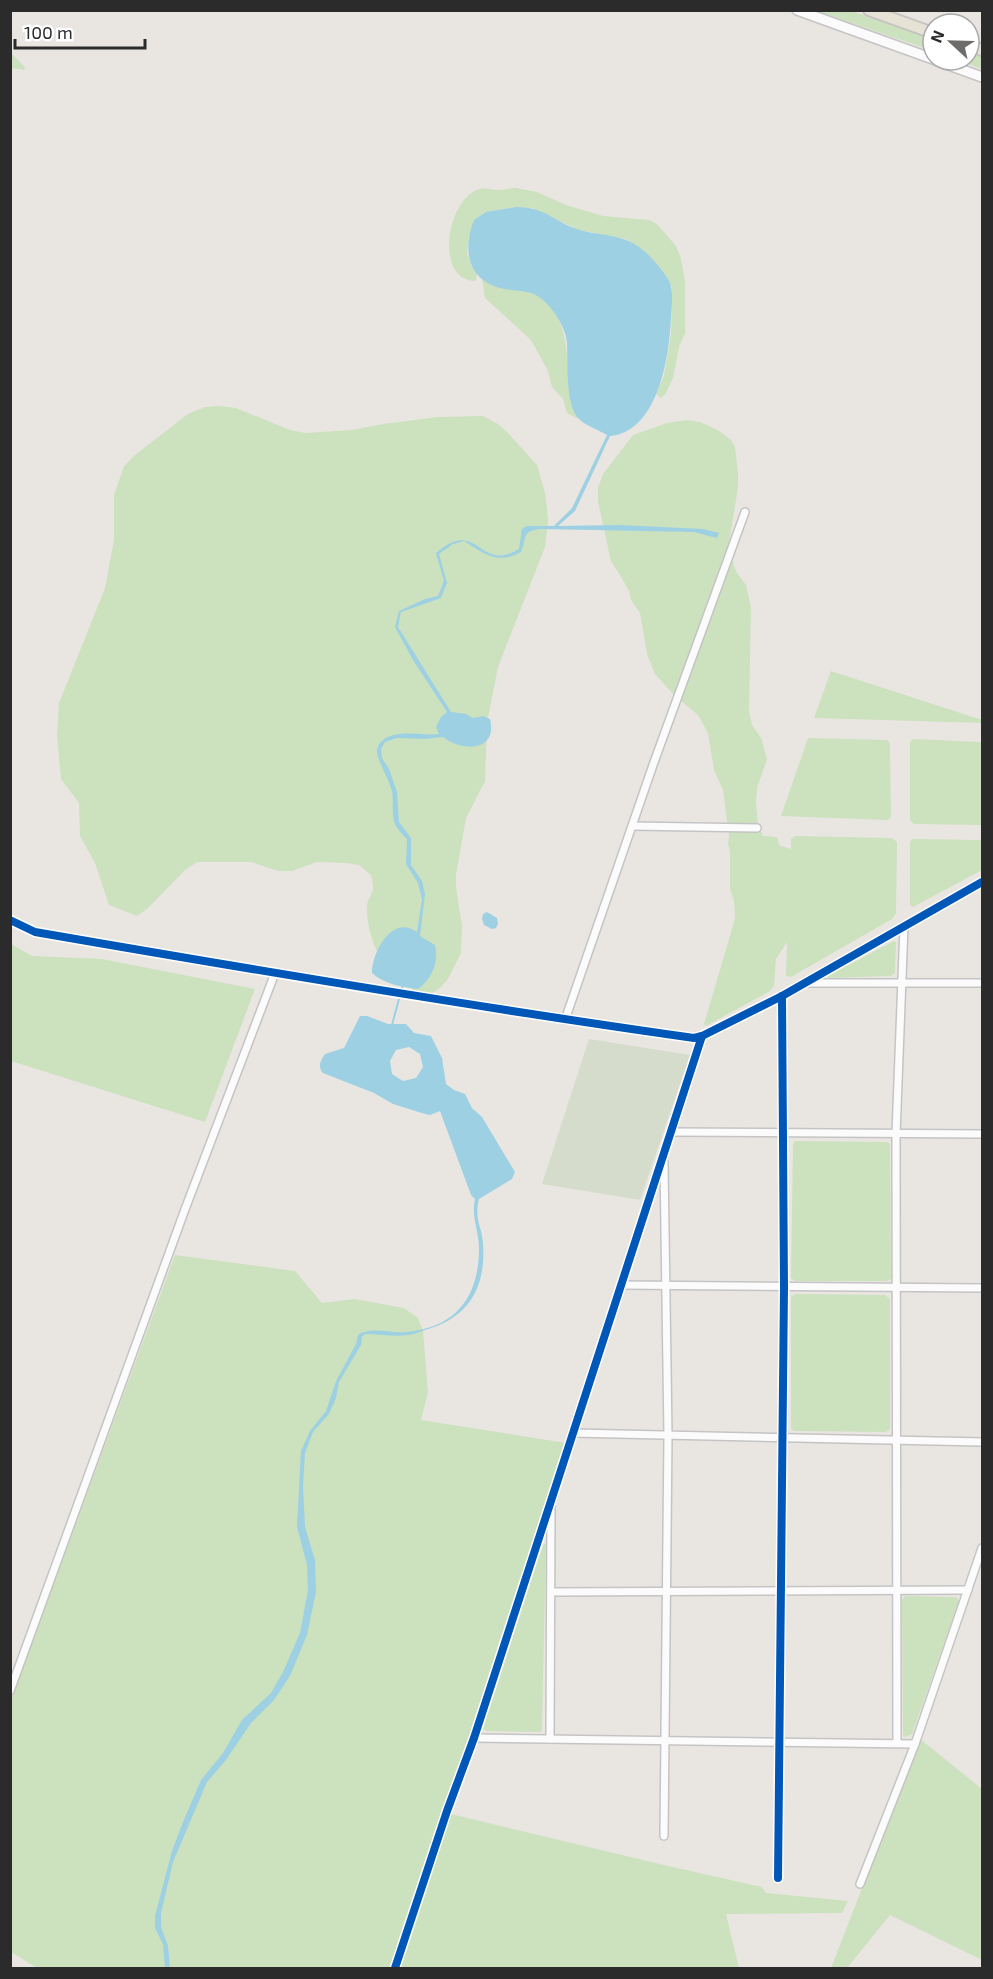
<svg xmlns="http://www.w3.org/2000/svg" width="993" height="1979" font-family="'Exo 2',sans-serif">
<style>
.green{fill:#cce1be}
.cemetery{fill:#d5dccb}
.water{fill:#9dd0e3;fill-rule:evenodd}
.lines{fill:none;stroke-linecap:round;stroke-linejoin:round}
.stream{stroke:#9dd0e3;stroke-width:2}
.minor-casing{stroke:#c5c4c4;stroke-width:10}
.tertiary-casing{stroke:#c5c4c4;stroke-width:12}
.primary-casing{stroke:#c5c4c2;stroke-width:14}
.minor{stroke:#fcfbfb;stroke-width:7}
.tertiary{stroke:#fcfbfb;stroke-width:9}
.primary{stroke:#e6e2d6;stroke-width:10}
.cycleway-casing{stroke:#fff;stroke-width:11}
.cycleway{stroke:#0057b8;stroke-width:8}
</style>
<rect width="100%" height="100%" fill="#e9e6e2"/>
<!-- green -->
<g class="green">
<path d="M817,11H852L933,39V51Z"/>
<path d="M969,52L982,56V69L958,60H969Z"/>
<path d="M11,53L25,67L24,70L13,68L11,72Z"/>
<path d="M516,188L537,192L566,205L603,216L649,220L657,224L676,246L681,259L685,282V333L679,347L673,378L666,393L661,398L656,394L664,375L671,334L672,287L656,263L626,239L579,230L532,208L516,207L486,212L474,220L469,237L467,253L472,267L477,273L476,281C434,281 446,200 479,189C485,187 491,190 497,190C504,190 510,188 516,188Z"/>
<path d="M482,279C500,293 522,285 540,297C580,326 559,380 578,419L567,413L563,399L552,387L548,371L531,340L485,298Z"/>
<path d="M219,406L236,408L290,430L305,433L352,430L383,424L438,417L483,416L498,424L508,433L537,465L545,493L547,508L548,521L545,547L498,667L487,723L485,781L466,818L456,875V887L462,926L461,953L448,979L440,988L428,996C390,985 366,945 367,906C367,900 372,895 373,889C373,885 372,879 371,875L359,865L346,863L317,862L292,871H278L251,862H197L185,870L148,908L137,916L109,905L95,863L80,836L79,803L61,779L57,735L59,703L105,588L114,540V495L124,466L135,455L188,414L205,407Z"/>
<path d="M687,420L700,422L719,431L731,440L735,447L738,473V487L728,550L737,573L746,585L751,607L749,711L752,725L761,738L767,759L757,788L756,802L758,826L763,836L777,837L779,845L791,849V839L795,836L892,838L897,842L896,913L892,919L791,977L786,976L787,942L776,959L774,986L770,991L706,1026L704,1024L735,919L734,901L730,889V852L728,844L729,836L725,806L723,790L714,770L708,733L698,715L674,695L655,674L647,654L640,613L631,600L629,591L620,575L611,561L598,502V488L603,474L633,435L667,423Z"/>
<path d="M831,671L982,720V723L814,718Z"/>
<path d="M808,738L887,740L890,743L891,817L888,820L781,816Z"/>
<path d="M913,739L982,742V825L914,824L910,820V742Z"/>
<path d="M912,839L982,840V870L913,907L910,905V842Z"/>
<path d="M894,941L896,942L895,973L891,976L828,978V976Z"/>
<path d="M11,944L32,956L102,959L255,989L205,1122L11,1061Z"/>
<path d="M795,1141L887,1142L890,1144L891,1279L887,1281H795L791,1278L793,1144Z"/>
<path d="M175,1255L295,1271L322,1303L355,1299L404,1308L418,1318L423,1331L428,1392L421,1420L566,1443L392,1968H37L11,1952L10,1703Z"/>
<path d="M795,1294L885,1295L890,1299V1429L886,1432L795,1431L791,1429V1297Z"/>
<path d="M546,1543L542,1730L540,1732L487,1731L483,1729L543,1545Z"/>
<path d="M905,1596L956,1597L959,1601L912,1734L905,1737L903,1736L902,1600Z"/>
<path d="M920,1739L982,1789V1960L890,1915L847,1968H831Z"/>
<path d="M451,1814L668,1866L762,1887L766,1893L848,1901L842,1913L726,1914L739,1968H395Z"/>
</g>
<!-- cemetery -->
<path class="cemetery" d="M589,1039L690,1055L640,1200L542,1184Z"/>
<!-- water -->
<g class="water">
<path d="M516,207C547,207 555,223 580,230C593,234 607,234 620,238C640,243 657,262 668,279C674,289 672,304 671,315C670,353 659,432 610,436L575,511L558,526L619,525L703,529L719,533L717,538L694,532L540,529C521,531 527,538 521,552C497,565 485,554 464,541L453,544L439,554L447,583L441,598L401,612L398,627L451,712L466,714L473,718L483,716L490,719C498,752 462,752 443,737L425,739L397,738L385,742L381,749L382,758L389,769L397,792L399,822L411,838V865L422,881L425,894L420,936L435,945C439,962 432,979 418,989C403,987 383,984 372,973C372,951 393,914 417,932L422,899L418,883L406,864L407,839C403,835 397,829 395,824C391,814 394,801 392,791C389,780 377,759 377,752C377,747 379,743 383,740C398,729 422,736 439,734L436,727L441,717L447,712L413,660L395,627L399,611L425,599L438,596L444,581L436,553C479,516 478,574 519,549L522,529L527,526H554L572,508L607,435C599,430 586,426 579,419C565,406 568,361 567,343C566,330 557,315 549,306C532,285 515,294 494,286C465,275 464,245 474,220L486,212Z"/>
<path d="M487,912L497,918L498,924L496,928L492,929L484,925L482,919L483,914Z"/>
<path d="M360,1016H367L388,1024H406L414,1033L431,1036L442,1058L446,1084L454,1090L465,1094L472,1108L482,1117L515,1172L512,1179L479,1199C474,1221 482,1225 483,1244C486,1289 468,1318 425,1330C419,1332 413,1335 407,1335C393,1337 379,1334 365,1334L362,1337L361,1345L339,1382L336,1398L329,1414L313,1432L305,1453L303,1486L305,1527L315,1560L316,1592L307,1635L290,1676L274,1700L251,1723L226,1760L207,1782L173,1862L161,1913V1927L168,1946L170,1968H165L163,1944L155,1928V1916L172,1851L183,1822L201,1780L223,1753L242,1720L271,1693L283,1672L300,1633L308,1590L307,1565L297,1527L301,1451L310,1431L326,1411L336,1381L356,1344L358,1335C371,1326 391,1334 407,1332C457,1327 479,1296 479,1248C479,1231 471,1217 475,1199L471,1195L440,1111L430,1115L425,1114L393,1104L374,1093L323,1073C317,1066 321,1060 325,1054L344,1048ZM409,1047L420,1054L423,1067L416,1078L403,1081L392,1074L390,1061L396,1050Z"/>
</g>
<g class="lines">
<!-- stream -->
<path class="stream" d="M392,1025L403,984"/>
<!-- minor casing -->
<g class="minor-casing">
<g id="minor">
<path d="M632,826L757,828"/>
<path d="M10,920L35,932C254,970 474,1007 694,1038L702,1036L782,996L982,882"/>
<path d="M809,983H982"/>
<path d="M565,1020L653,765L745,512"/>
<path d="M672,1132L982,1134"/>
<path d="M664,1162L668,1435L664,1836"/>
<path d="M622,1285L982,1288"/>
<path d="M573,1433L982,1442"/>
<path d="M551,1592L968,1590"/>
<path d="M10,1691L184,1212L275,973"/>
<path d="M474,1738L915,1744"/>
<path d="M550,1739L551,1507"/>
<path d="M897,1743L896,1134L904,926"/>
<path d="M778,1878L784,1287L782,996"/>
<path d="M860,1884L915,1744L982,1548"/>
<path d="M395,1968L447,1811L474,1738L702,1036"/>
</g>
</g>
<!-- tertiary casing -->
<g class="tertiary-casing">
<g id="tertiary">
<path d="M797,10L933,59"/>
<path d="M935,60L982,77"/>
</g>
</g>
<!-- primary casing -->
<g class="primary-casing">
<g id="primary">
<path d="M869,10L933,33"/>
<path d="M969,45L982,50"/>
</g>
</g>
<!-- minor -->
<use href="#minor" class="minor"/>
<!-- tertiary -->
<use href="#tertiary" class="tertiary"/>
<!-- primary -->
<use href="#primary" class="primary"/>
<!-- cycleway casing -->
<g class="cycleway-casing">
<g id="cycleway">
<path d="M10,920L35,932C254,970 474,1007 694,1038L702,1036L782,996L982,882"/>
<path d="M778,1878L784,1287L782,996"/>
<path d="M395,1968L447,1811L474,1738L702,1036"/>
</g>
</g>
<!-- cycleway -->
<use href="#cycleway" class="cycleway"/>
</g>
<!-- border -->
<rect width="993" height="1979" fill="none" stroke="#2b2b2b" stroke-width="24"/>
<!-- north arrow -->
<g transform="translate(951 42) rotate(292)"><circle r="28" fill="#ffffff" stroke="#aaaaaa" stroke-width="1.5"/>
<path d="M0-4.5L10 22L0 15L-10 22Z" fill="#6e6c6b"/>
<text y="-9" font-size="16" font-weight="bold" text-anchor="middle" fill="#2b2b2b">N</text>
</g>
<!-- scale -->
<path d="M15 39v9h130v-9" fill="none" stroke="#2b2b2b" stroke-width="3"/>
<text x="24" y="39" font-size="18" fill="#2b2b2b" stroke="#ffffff" stroke-width="4.5" paint-order="stroke">100 m</text>
</svg>
